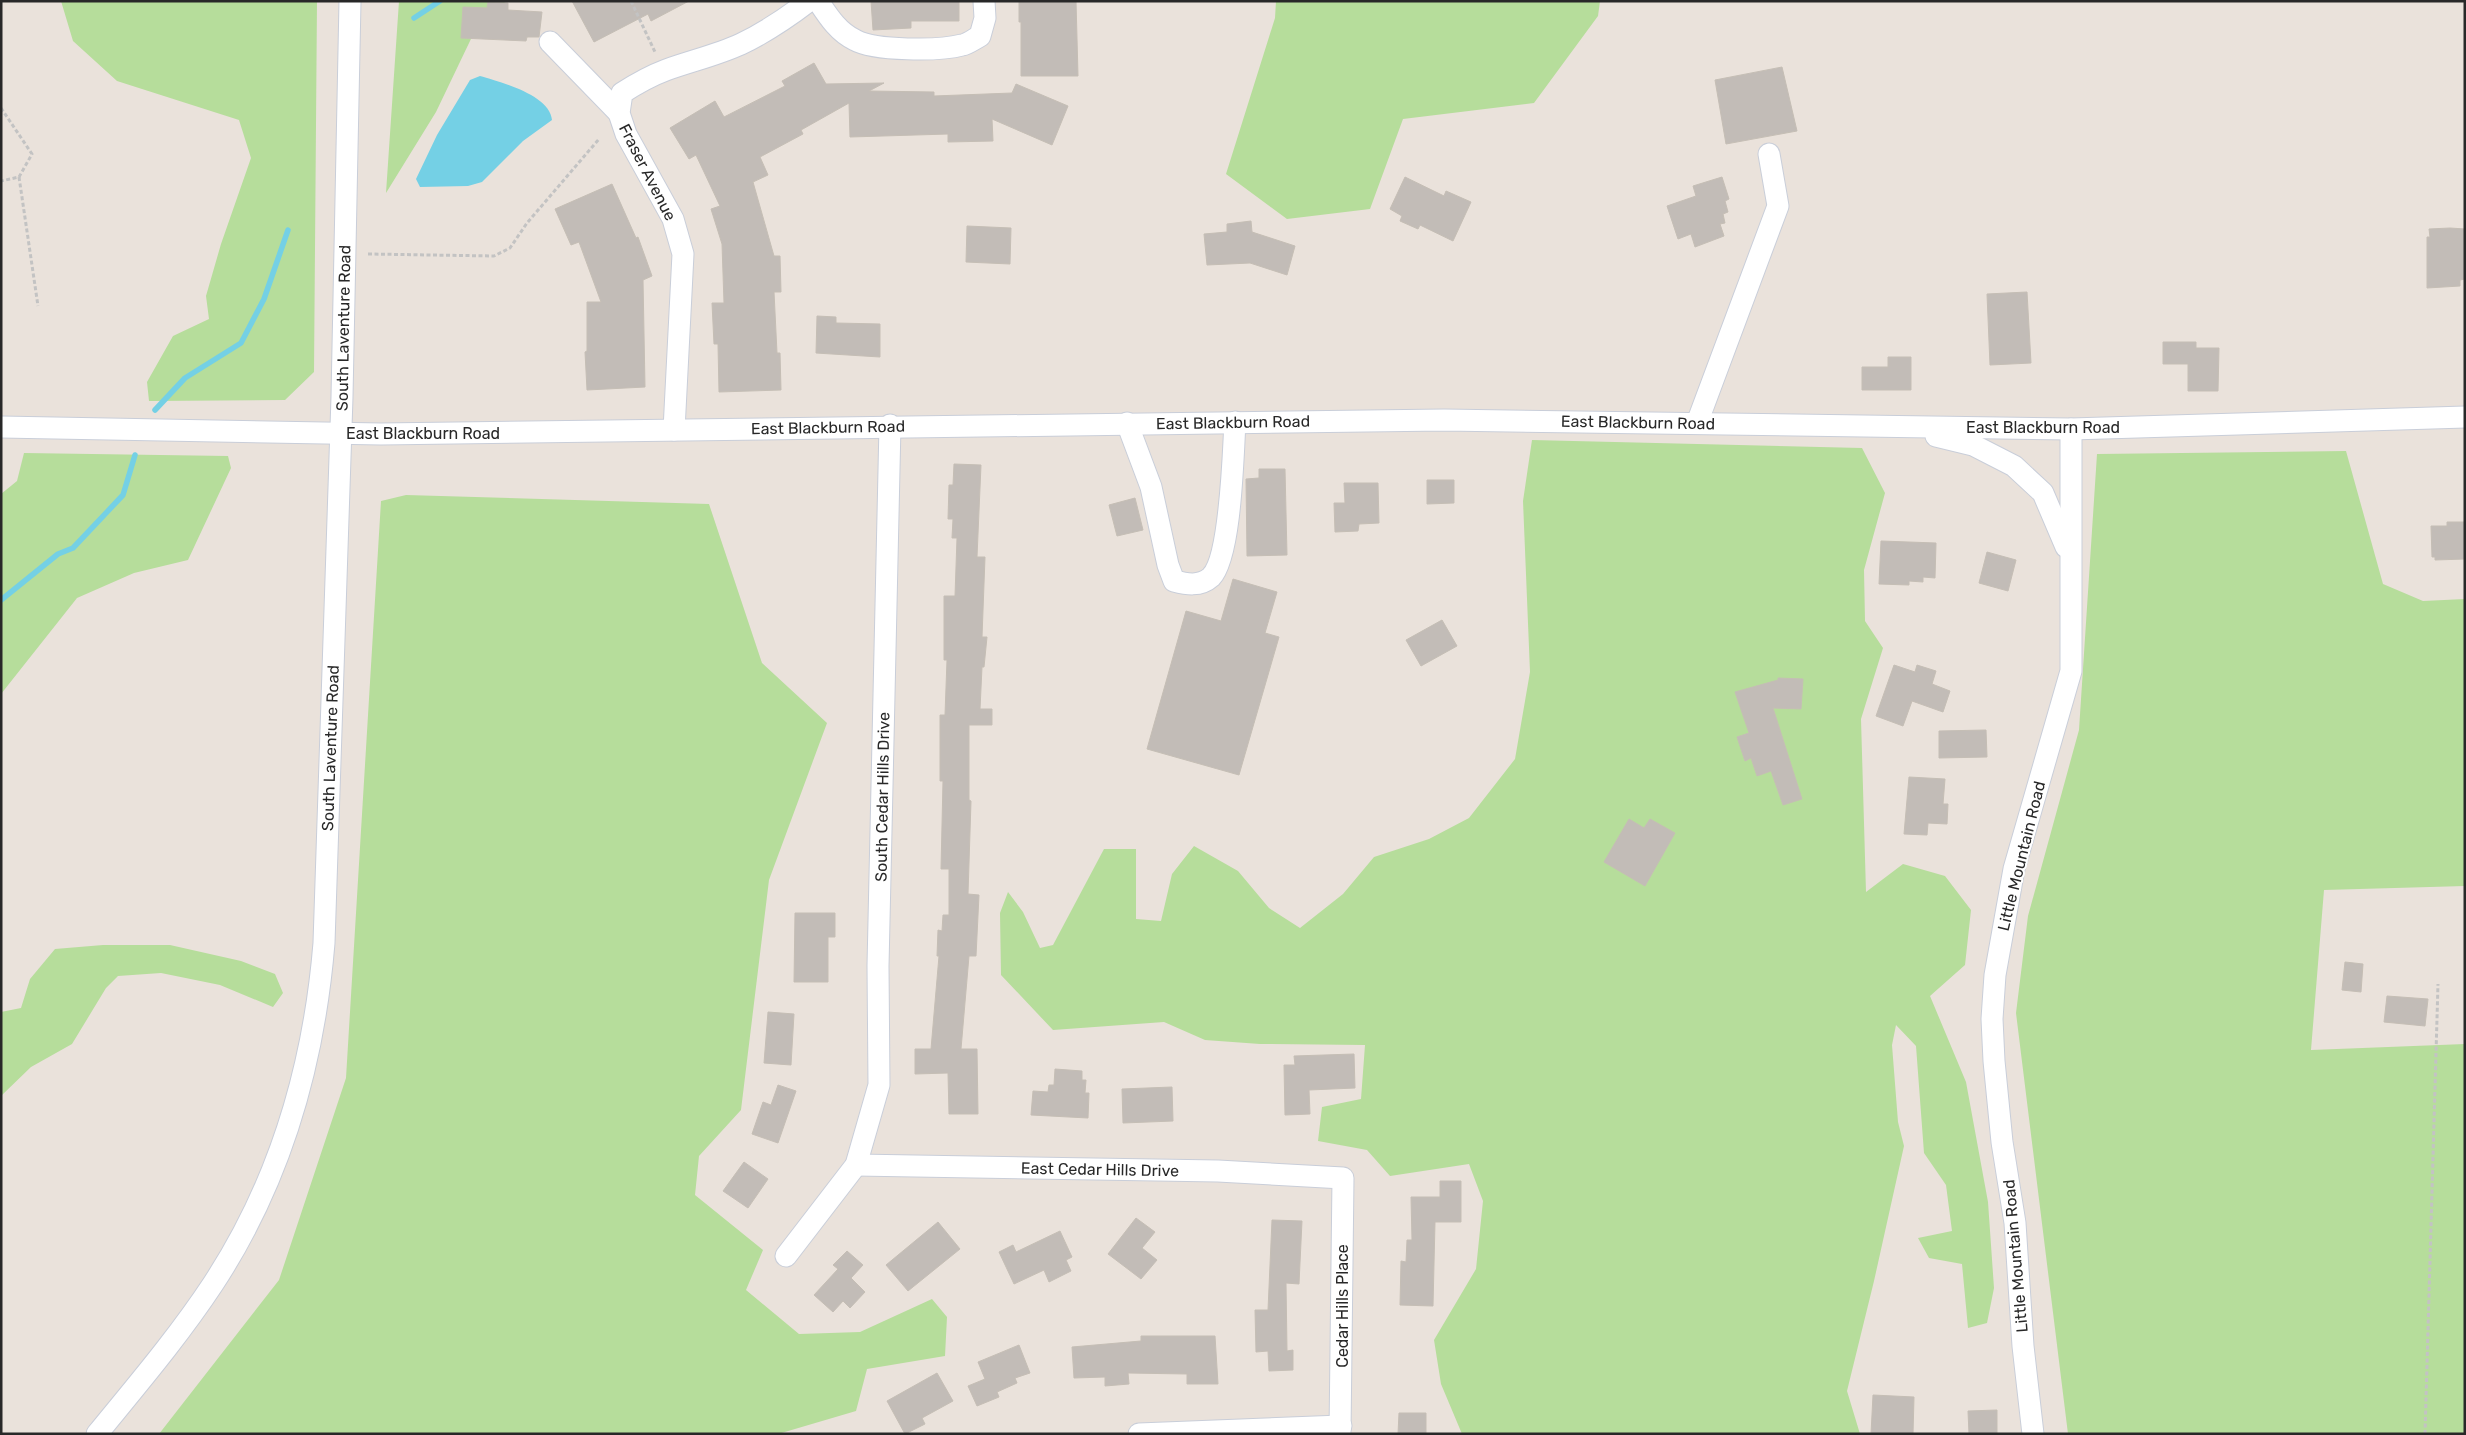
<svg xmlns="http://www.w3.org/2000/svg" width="2466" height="1435" font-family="Rubik,sans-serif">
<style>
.green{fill:#b6dd9b}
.water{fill:#74d0e5}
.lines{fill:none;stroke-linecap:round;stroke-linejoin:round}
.stream{stroke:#74d0e5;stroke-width:5.5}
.building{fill:#c2bcb7;stroke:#c5beb5}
.minor-casing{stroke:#c9ced9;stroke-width:23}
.path{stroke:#c3c3c3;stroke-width:3;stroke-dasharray:4 2.5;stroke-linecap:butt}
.minor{stroke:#fff;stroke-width:21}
.labels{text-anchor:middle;stroke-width:4;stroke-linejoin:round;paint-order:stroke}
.street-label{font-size:16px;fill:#282828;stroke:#fff}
</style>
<rect width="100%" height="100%" fill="#eae2db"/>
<!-- green -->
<g class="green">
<path d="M61,1H317L314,372L285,400L149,401L147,382L173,336L209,319L206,296L221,244L251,158L239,120L117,81L73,41Z"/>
<path d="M399,1H507L481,18L436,112L386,193Z"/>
<path d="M1276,1H1600L1598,16L1534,103L1403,119L1370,209L1287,219L1226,174L1275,18Z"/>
<path d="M1532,440L1862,448L1885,493L1864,570L1865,621L1883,648L1861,719L1866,892L1903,864L1945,876L1971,910L1965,965L1930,996L1966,1082L1988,1202L1994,1288L1987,1323L1968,1328L1962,1264L1929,1258L1918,1238L1952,1231L1946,1185L1924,1153L1916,1046L1896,1025L1892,1045L1898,1122L1904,1146L1874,1281L1847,1391L1860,1434H1462L1441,1384L1434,1340L1476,1269L1483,1201L1469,1164L1390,1176L1367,1150L1318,1141L1322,1107L1361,1099L1365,1045L1260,1044L1205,1040L1164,1022L1053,1030L1001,975L1000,913L1008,892L1023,912L1040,948L1053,945L1104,849H1136V919L1161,921L1172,874L1194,846L1238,871L1269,908L1300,928L1343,894L1374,857L1429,839L1469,818L1515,759L1530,672L1523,501Z"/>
<path d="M2346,451L2383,584L2423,601L2465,599V886L2324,890L2311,1050L2465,1044V1434H2068L2016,1013L2028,916L2079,730L2097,454Z"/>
<path d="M24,453L228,456L231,468L188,560L134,573L77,598L1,694V494L17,481Z"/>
<path d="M406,495L709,504L762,663L827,723L769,880L741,1110L699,1156L695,1195L763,1250L746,1290L799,1334L860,1332L932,1299L947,1317L945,1356L867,1369L856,1411L778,1434H159L279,1280L346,1078L381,501Z"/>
<path d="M103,945H170L241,961L275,974L283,993L273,1007L220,985L161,973L118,976L106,988L72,1044L31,1067L1,1096V1012L21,1008L30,979L55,949Z"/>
</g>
<!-- water -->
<path class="water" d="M480,76C500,82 550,95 552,120L523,141L482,182L468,186L420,187L416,179L437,135L470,80Z"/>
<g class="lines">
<!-- stream -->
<g class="stream">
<path d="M414,18L440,1"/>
<path d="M155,410L185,378L241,343L264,299L288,230"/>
<path d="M1,600L58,554L73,548L123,495L135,455"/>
</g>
</g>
<!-- building -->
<g class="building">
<path d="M572,1H689L651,21L648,14L594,42Z"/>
<path d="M871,1H959V21H911V28L873,30Z"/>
<path d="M1019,1H1076L1078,76H1021V22H1019Z"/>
<path d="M488,2L508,3V10L542,12L539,37H527L526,41L461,38L463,7L487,8Z"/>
<path d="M814,63L826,84L884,83L869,91L934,92V96L1012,93L1016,84L1068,106L1052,145L992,119L993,141L948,142V134L850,137L849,103L801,130L803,134L760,157L768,175L753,182L774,256H780L781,292H774L777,353H780L781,390L719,392L718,344H714L712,303H724L722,244L711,209L720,206L696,155L689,159L670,128L715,101L724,117L785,86L782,81Z"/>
<path d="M1782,67L1797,131L1726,144L1715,80Z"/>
<path d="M1405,177L1444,196L1446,191L1471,202L1453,241L1420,225L1418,229L1400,221L1402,216L1390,209Z"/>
<path d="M1722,177L1729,199L1725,201L1728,212L1723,214L1725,223L1720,224L1724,236L1695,247L1691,234L1678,239L1667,206L1696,196L1693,186Z"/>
<path d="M612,184L636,238L638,237L652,276L643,280L645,387L587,390L585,352L587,351V302H601L579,242L571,245L555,209Z"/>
<path d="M1251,221L1252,232L1295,246L1287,275L1250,263L1207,265L1204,234L1227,232V224Z"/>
<path d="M967,226L1011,228L1010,264L966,262Z"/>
<path d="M2450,228L2465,229V279L2460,280V286L2427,288V237H2430L2429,229Z"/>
<path d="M2027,292L2031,363L1990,365L1987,294Z"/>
<path d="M817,316L836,317V323L880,324V357L816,353Z"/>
<path d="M2163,342H2196V348H2219L2218,391H2188V364H2163Z"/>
<path d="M1888,357H1911V390H1862V367H1888Z"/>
<path d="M954,464L981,465L977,557H985L982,637H987L984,667H982L980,709H992V725H969V800L971,801L968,894L979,895L976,956H969L961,1049H977L978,1114H949L948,1073L915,1074V1049H931L939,956H937L938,930L942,931L943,915H949V869H941L943,781H940V715H945L947,660H944V596H955L957,538H952L953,519H948L949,485H953Z"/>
<path d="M1259,469H1285L1287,555L1247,556L1246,479L1259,478Z"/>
<path d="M1427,480H1454V503L1427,504Z"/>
<path d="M1344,483H1378L1379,523L1359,524L1358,531L1335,532L1334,503H1345Z"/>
<path d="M1135,498L1143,530L1117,536L1109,505Z"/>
<path d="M2447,522H2465V559L2435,560V557H2432L2431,526H2447Z"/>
<path d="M1881,541L1936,543L1935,578L1923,577V582L1909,581V585L1879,584Z"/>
<path d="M1987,552L2016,560L2008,591L1979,583Z"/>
<path d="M1233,579L1277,592L1265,633L1279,637L1239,775L1147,749L1186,611L1221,621Z"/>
<path d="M1442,620L1457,646L1421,666L1406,640Z"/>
<path d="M1894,665L1915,672L1917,665L1936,671L1932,684L1950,691L1943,712L1912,701L1903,726L1876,716Z"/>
<path d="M1778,678L1803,679L1801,709L1773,708L1802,799L1783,805L1771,771L1757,776L1751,758L1745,761L1737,737L1749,733L1735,692L1778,680Z"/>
<path d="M1986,730L1987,757L1939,758V731Z"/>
<path d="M1909,777L1945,779L1943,804H1948L1947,824L1928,823L1927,835L1904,834Z"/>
<path d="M1629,819L1644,828L1650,819L1675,833L1645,886L1604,862Z"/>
<path d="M795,913H835V937H828V982H794Z"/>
<path d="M2345,962L2363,964L2361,992L2342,990Z"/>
<path d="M2387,996L2428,999L2425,1026L2384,1022Z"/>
<path d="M768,1012L794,1014L791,1065L764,1063Z"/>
<path d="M1354,1054L1355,1088L1309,1090L1310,1114L1285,1115L1284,1065H1295L1294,1056Z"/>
<path d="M1055,1069L1082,1071V1080H1086L1085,1093H1089L1088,1118L1031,1115L1033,1091L1048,1092L1049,1085H1054Z"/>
<path d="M778,1085L796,1091L778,1143L752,1134L763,1102L771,1105Z"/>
<path d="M1172,1087L1173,1121L1123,1123L1122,1089Z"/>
<path d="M744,1162L768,1179L748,1208L723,1191Z"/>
<path d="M1440,1181H1461V1222H1435L1433,1306L1400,1305L1401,1261L1406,1262L1407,1240H1412L1411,1197H1440Z"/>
<path d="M1136,1218L1155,1232L1142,1248L1157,1260L1141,1279L1108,1254Z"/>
<path d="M1272,1220L1302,1221L1299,1284L1286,1283L1287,1351L1293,1350V1370L1269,1371L1268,1351L1256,1352L1255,1310H1268Z"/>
<path d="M938,1222L960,1249L908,1291L886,1265Z"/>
<path d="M1060,1231L1072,1257L1066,1260L1071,1271L1049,1282L1044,1270L1014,1284L999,1252L1013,1245L1016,1252Z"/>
<path d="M847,1251L863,1265L851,1278L865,1292L850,1308L843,1301L833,1312L814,1295L838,1269L833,1265Z"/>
<path d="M1141,1336H1215L1218,1384H1187V1374L1128,1373L1129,1384L1105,1386V1377L1074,1378L1072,1347L1141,1341Z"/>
<path d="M1019,1345L1030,1373L1015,1378L1017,1383L997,1392L999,1397L977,1406L968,1386L985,1379L978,1362Z"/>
<path d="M937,1373L953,1401L922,1418L925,1424L905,1434L887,1401Z"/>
<path d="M1873,1395L1914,1397L1913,1434H1871Z"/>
<path d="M1997,1410V1434H1969L1968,1411Z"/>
<path d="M1399,1413H1426V1434H1398Z"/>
</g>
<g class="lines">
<!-- minor casing -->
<g class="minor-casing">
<g id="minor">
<path d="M818,1C828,16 838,32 855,40C874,51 940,51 962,45C968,44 974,39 980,36L985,18L984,1"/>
<path d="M550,42L619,113"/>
<path d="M1127,423L1151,487L1168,565L1174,581C1186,584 1200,587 1211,577C1231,557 1233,454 1235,422"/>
<path d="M1697,423L1778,206L1769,154"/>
<path d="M1,427L381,434L1444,420L2071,429L2465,417"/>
<path d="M674,430L683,254L673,219L626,134L619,113L622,93C636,84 650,76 666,70C691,61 717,55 741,44C766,32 788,17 809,1"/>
<path d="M1936,436L1973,445L2014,466L2043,493L2066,547"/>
<path d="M856,1165L1218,1171L1343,1178L1340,1434"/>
<path d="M786,1256L856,1165L879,1085L878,966L890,425"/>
<path d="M97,1434C137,1385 178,1337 213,1284C280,1182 314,1064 324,943L342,397L350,1"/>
<path d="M1139,1434L1341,1426"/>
<path d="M2033,1434L2023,1346L2015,1223L2002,1142L1994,1061L1992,1019L1995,975L2014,869L2071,671V429"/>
</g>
</g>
<!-- path -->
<g class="path">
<path d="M631,1L655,52"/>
<path d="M1,108L32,154L19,177L1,181"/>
<path d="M19,177L38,306"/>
<path d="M368,254L494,256L510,248L527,223L599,139"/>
<path d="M2425,1434L2438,984"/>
</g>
<!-- minor -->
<use href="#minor" class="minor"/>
</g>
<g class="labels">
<!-- street labels -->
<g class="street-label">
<text transform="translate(648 172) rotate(63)" y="6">Fraser Avenue</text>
<text transform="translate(343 328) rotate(-89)" y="6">South Laventure Road</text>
<text transform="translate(1233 422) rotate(-1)" y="6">East Blackburn Road</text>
<text transform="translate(1638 422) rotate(1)" y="6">East Blackburn Road</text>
<text transform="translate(828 427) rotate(-1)" y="6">East Blackburn Road</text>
<text x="2043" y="433">East Blackburn Road</text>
<text x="423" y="439">East Blackburn Road</text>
<text transform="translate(330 748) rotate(-88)" y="6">South Laventure Road</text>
<text transform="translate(882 797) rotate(-89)" y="6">South Cedar Hills Drive</text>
<text transform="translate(2021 856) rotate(-76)" y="6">Little Mountain Road</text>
<text transform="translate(1100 1169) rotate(1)" y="6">East Cedar Hills Drive</text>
<text transform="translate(2015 1256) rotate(-95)" y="6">Little Mountain Road</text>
<text transform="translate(1342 1306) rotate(-90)" y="6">Cedar Hills Place</text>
</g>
</g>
<!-- border -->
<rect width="2466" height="1435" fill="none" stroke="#282828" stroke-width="5"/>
</svg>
